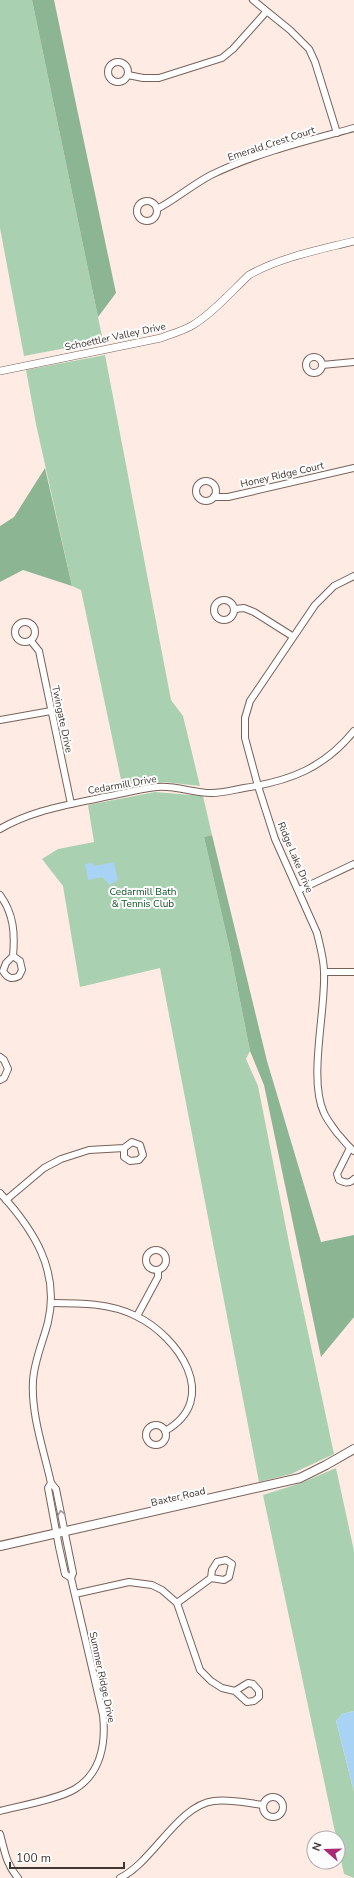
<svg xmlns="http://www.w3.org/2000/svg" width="354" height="1878" font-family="'Nunito Sans',sans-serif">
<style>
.green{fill:#a9d0b0}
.forest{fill:#8cb594}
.water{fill:#a8d3f5}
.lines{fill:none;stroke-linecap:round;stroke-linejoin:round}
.minor-casing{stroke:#76625a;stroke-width:8}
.tertiary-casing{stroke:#76625a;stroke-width:8}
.secondary-casing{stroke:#76625a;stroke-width:10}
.minor{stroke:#fff;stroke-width:6}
.tertiary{stroke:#fff;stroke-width:7}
.secondary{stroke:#fff;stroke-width:8}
.oneway{stroke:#a09b9a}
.labels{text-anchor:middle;stroke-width:4;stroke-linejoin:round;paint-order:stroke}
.street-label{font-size:10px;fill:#403734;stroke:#fcfdfc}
.park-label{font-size:10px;fill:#115127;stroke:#fcfdfc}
</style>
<rect width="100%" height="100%" fill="#feebe3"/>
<!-- green -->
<g class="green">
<path d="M0,0H32L103,341L24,356L0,228Z"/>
<path d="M105,355L171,700L183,716L200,786L164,782L123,789L81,590L72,586L36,424L26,370Z"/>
<path d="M155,792L203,796L212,835L204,837L230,950L250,1051L246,1059L258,1086L290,1248L334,1454L291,1474L259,1482L160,968L80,987L63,886L42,859L58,849L94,842L88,805Z"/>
<path d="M336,1468L354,1551V1711L342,1714L336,1721L354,1792V1878L344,1874L263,1495L301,1483Z"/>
</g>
<!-- forest -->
<g class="forest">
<path d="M32,0H54L116,293L98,317Z"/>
<path d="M45,468L72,586L23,570L0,582V526L14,517Z"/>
<path d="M212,835L267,1061L321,1242L354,1235V1317L321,1357L264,1085L250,1051L230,950L204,837Z"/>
</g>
<!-- water -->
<g class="water">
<path d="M114,862L118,880L110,885L102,877L88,880L85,864L92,863L95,866Z"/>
<path d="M354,1711V1792L336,1721L342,1714Z"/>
</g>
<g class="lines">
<!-- minor casing -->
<g class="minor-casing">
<g id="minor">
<path d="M253,0L290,30L309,49L315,62L337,133"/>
<circle cx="118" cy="72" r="10"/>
<path d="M128,75L143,78H159L222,58L233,49L266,12"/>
<circle cx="147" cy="211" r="10"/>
<path d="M157,209C176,199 192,185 211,175C256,153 306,141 354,128"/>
<circle cx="314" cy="365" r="8"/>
<path d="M322,365L354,362"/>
<circle cx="206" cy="491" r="10"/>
<path d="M214,497H228L354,468"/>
<path d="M354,576L334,586L315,605L250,701L245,718V738L258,786L275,839L317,933C320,946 324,959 324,972C326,1010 308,1079 324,1113C327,1120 333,1127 337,1133C343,1139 347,1146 354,1151"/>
<circle cx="224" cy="610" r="10"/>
<path d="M235,609L244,608L254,612L292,636"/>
<circle cx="25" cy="632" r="10"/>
<path d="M31,641L39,651L71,804"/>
<path d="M0,720L51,711"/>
<path d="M0,829C32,810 68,805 104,797C121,794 139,789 157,787C175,785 193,793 211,793C223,793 233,790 244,788C290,781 324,768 354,731"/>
<path d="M299,890L354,864"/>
<path d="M0,895C14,914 15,934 13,956L6,963L3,971C7,978 12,980 19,976L22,970L20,961L13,956"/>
<path d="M324,972H354"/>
<path d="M0,1057L4,1060L8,1069L4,1078L0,1080"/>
<path d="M350,1148L337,1174L339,1180C345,1183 349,1184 354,1179"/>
<path d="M0,1193C34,1230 60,1271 48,1322C43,1342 34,1361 33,1381C31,1415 44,1451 51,1483L56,1489L73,1573L71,1578L103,1715C106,1743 101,1773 75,1789C59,1799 19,1806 0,1811"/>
<path d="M6,1200L44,1168L61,1159L89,1150L124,1148L132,1142L140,1145L143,1155L139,1160L130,1161L124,1157V1148"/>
<circle cx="156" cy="1260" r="10"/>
<path d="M52,1303C80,1303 110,1303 136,1316C178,1336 222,1399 165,1431"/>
<path d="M137,1316L158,1277V1270"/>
<circle cx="156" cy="1435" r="10"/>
<path d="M51,1483L48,1488L59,1547L65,1574L71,1578"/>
<path d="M75,1594L129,1582L152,1585L162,1590L177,1603L200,1670L211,1681L222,1688L235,1691L247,1702L254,1701L259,1697V1691L253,1684L248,1683L235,1691"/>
<path d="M177,1603L211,1578L224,1580L229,1577L232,1564L226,1560L217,1562L212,1570L211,1578"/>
<circle cx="273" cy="1807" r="10"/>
<path d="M0,1834C5,1852 6,1864 18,1878"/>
<path d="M120,1878C153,1862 178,1805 214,1801C230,1799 247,1803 263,1805"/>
</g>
</g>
<!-- tertiary casing -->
<g class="tertiary-casing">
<path id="tertiary" d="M0,371L161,338C171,334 183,331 193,325C214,312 231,292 249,275C281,257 319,250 354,241"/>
</g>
<!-- secondary casing -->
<g class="secondary-casing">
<path id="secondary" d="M0,1546L300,1478L326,1465L354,1449"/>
</g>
<!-- minor -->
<use href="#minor" class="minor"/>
<!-- tertiary -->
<use href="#tertiary" class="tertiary"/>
<!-- secondary -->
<use href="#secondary" class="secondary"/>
</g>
<!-- one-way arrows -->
<defs><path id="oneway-chevron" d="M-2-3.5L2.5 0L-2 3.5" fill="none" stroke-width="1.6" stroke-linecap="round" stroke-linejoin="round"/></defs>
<use class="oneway" href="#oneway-chevron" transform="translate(61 1513) rotate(-102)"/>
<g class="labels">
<!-- street labels -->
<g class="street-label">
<text transform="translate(271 143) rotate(-18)" y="4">Emerald Crest Court</text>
<text transform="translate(115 336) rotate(-12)" y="4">Schoettler Valley Drive</text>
<text transform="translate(282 474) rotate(-13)" y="4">Honey Ridge Court</text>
<text transform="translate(63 719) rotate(78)" y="4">Twingate Drive</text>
<text transform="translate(122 784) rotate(-10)" y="4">Cedarmill Drive</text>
<text transform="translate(296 857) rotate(67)" y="4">Ridge Lake Drive</text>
<text transform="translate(178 1496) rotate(-13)" y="4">Baxter Road</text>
<text transform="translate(103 1677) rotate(78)" y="4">Summer Ridge Drive</text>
</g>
<!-- park labels -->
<g class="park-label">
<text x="143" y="895">Cedarmill Bath<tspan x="143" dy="12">&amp; Tennis Club</tspan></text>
</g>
</g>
<!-- north arrow -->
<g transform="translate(326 1850) rotate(290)"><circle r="19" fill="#fcfdfc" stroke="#b1aeac"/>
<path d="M0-3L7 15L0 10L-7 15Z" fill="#aa2977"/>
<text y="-6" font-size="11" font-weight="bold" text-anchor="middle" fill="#403734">N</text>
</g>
<!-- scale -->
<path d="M10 1862v6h114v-6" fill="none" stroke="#403734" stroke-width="2"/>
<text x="16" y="1862" font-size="12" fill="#403734" stroke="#fcfdfc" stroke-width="3" paint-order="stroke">100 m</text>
</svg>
